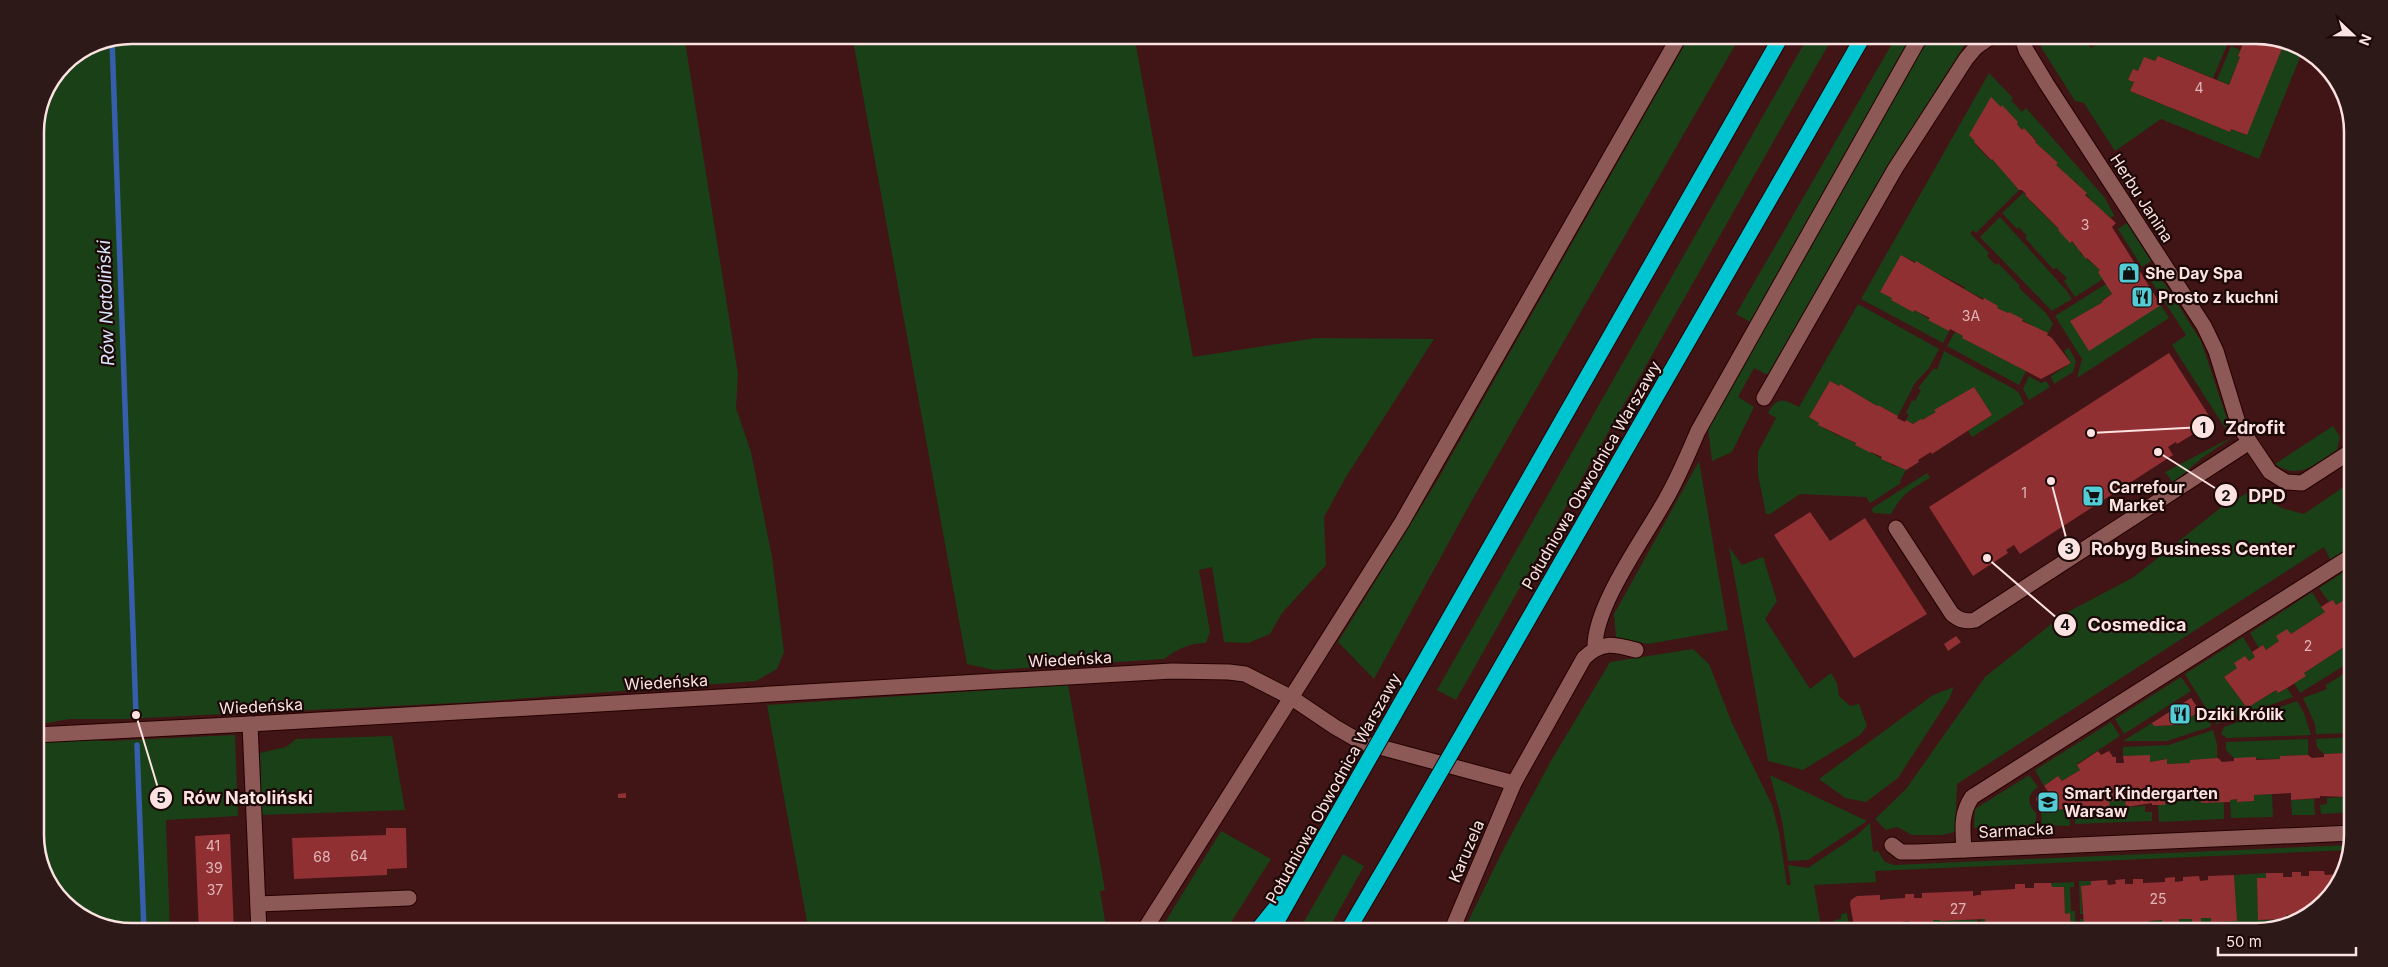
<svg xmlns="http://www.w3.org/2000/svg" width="2388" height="967" font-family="Inter,sans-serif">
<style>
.green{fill:#1a4017}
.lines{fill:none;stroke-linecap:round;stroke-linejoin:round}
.stream{stroke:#375eaa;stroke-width:5.5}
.building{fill:#903033}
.minor-casing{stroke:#250002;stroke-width:17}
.highway-casing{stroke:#250002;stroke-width:17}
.minor{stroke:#8d5956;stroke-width:15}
.highway{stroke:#00c5d1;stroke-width:15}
.highway-bridge-casing{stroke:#250002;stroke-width:17;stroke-linecap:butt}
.highway-bridge{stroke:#00c5d1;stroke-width:15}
.labels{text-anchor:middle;stroke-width:4.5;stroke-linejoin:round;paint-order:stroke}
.number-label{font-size:14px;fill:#e1b6b6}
.street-label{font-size:16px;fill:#fce2e1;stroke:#1b0807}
.poi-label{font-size:16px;font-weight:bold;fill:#fce2e1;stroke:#1b0807;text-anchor:start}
.water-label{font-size:18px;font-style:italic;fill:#d9e4fa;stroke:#1b0807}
.rim{fill:none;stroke:#fce2e1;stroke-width:2.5}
.leader{fill:none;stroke:#fce2e1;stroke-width:2}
.callout-dot{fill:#fce2e1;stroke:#1b0807;stroke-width:2}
.mark-label{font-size:15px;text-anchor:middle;font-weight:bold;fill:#111}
.callout-label{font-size:18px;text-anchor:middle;font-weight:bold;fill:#fce2e1;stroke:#1b0807;stroke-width:4.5;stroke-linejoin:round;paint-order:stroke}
</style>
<rect width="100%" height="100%" fill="#411415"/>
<!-- green -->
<g class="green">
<path d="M132,35H684L738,374L736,408L751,452L772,557L784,652L777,669L756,681L475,702L123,719H70L35,725V126L42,94L64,63L95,42Z"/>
<path d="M852,35H1134L1193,357L1316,338L1434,339L1346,477L1324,517L1326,565L1282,613L1270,634L1248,643L1224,642L1212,567L1199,570L1210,632L1206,643C1190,643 1177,649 1164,659L994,670L967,664Z"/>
<path d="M1690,35H1741L1471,502L1374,679L1338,642L1437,481Z"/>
<path d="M1809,35H1834L1456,700L1437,690Z"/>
<path d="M1897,35H1916L1752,323L1736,314Z"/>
<path d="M1928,35H1977L1967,41L1884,173L1771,373L1766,374L1754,368L1738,397L1754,407L1732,452L1712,461L1708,428Z"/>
<path d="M2040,35H2082L2091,48L2111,35H2176L2187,40L2189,35H2204L2227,45L2213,78L2158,56L2155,61L2138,71L2133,69L2128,80L2134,82L2130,91L2230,132L2231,129L2246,135L2285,41L2293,42L2303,50L2259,159L2161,119L2115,151L2084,103L2075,101L2041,47Z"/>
<path d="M2236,35H2249L2247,42L2244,41L2242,45L2233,42Z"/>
<path d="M2231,46L2240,50L2238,56L2240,57L2229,85L2217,80Z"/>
<path d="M1989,73L2013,98L2011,100L2022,112L2026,108L2105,198L2114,215L2111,218L2104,212L2102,213L2075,181L2073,182L2056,165L2058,163L2035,142L2036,140L2024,128L2022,130L2017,124L2018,122L2002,106L1974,143L1990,160L1992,159L2019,190L1976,233L1973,230L1970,233L1989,253L1987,256L1996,265L1998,263L2020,286L2019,288L2046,313L2053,324L2048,333L2040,329L2039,330L2009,312L2008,313L1997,308L1998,306L1964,289L1965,287L1901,255L1914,310L1949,331L1943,343L1861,299Z"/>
<path d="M2024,192L2025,196L2081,251L2080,253L2100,270L2103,279L2075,297L2064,281L2067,278L2056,268L2053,269L2025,238L2027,236L2019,227L2017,229L2002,213Z"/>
<path d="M2000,217L2066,290L2072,299L2052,311L1980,237Z"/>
<path d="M2127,223L2151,261L2142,267L2118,229Z"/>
<path d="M2154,267L2201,341L2229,425L2225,428L2172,345L2186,335L2146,273Z"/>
<path d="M2106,284L2112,294L2102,300L2103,302L2070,321L2161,305L2169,318L2077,378L2082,359L2055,316Z"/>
<path d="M1858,304L1939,349L1929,368L1915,383L1898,416L1878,405L1877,406L1840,384L1839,386L1830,381L1809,417L1819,423V425L1839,436L1841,435L1896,467L1897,465L1906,470L1900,481L1901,483L1870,503L1866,497L1800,494L1770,514H1766L1758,475V452L1776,418L1768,413C1778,395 1784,400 1799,407Z"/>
<path d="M1955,332L1963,336L1962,338L2026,371L2019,385L1947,346Z"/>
<path d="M2069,348L2076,361L2073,372L2054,384L2051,376L2071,363L2064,351Z"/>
<path d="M1944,351L2014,389L2019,393L2024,404L1972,437L1968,431L1992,415L1974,387L1935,410L1936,412L1922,420L1921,419L1913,424L1906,420L1909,415L1906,413L1912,400L1915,401L1921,390L1918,388L1934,368L1937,370Z"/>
<path d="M2029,376L2041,383L2046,381L2050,387L2029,400L2023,389Z"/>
<path d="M2333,426L2340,437L2337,450C2315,464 2300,481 2275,464Z"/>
<path d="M2234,436L2202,458L2173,483L2165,472Z"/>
<path d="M1699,461L1728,630L1648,644L1616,637L1614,614Z"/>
<path d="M1927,473L1930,478C1911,489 1902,494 1891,514L1874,513L1871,509Z"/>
<path d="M2345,486L2353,497V546L2331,561L2324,547L1957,784L1955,832L1942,835H1912L1897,827L1886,830L1875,819L1906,789L1985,677L2064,614L2134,577L2224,505L2258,488L2281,508L2304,514Z"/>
<path d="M1729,547L1742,565L1763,557L1777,601L1765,619L1810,689L1831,673L1837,683L1839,696L1850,706L1859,704L1867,726L1860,735L1803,770L1768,761Z"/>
<path d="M2353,566V587L2346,591L2349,597L2336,605L2333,600L2329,602L2319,588Z"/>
<path d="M2312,592L2325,612L2291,634L2276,636L2279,641L2266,650L2263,645L2259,648L2250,633Z"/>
<path d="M2243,637L2255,657L2249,661L2245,656L2237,668L2224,677L2247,708L2276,690L2278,693L2287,688L2293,697L2216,724L2185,674Z"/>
<path d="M2353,641V660L2300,693L2294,683L2305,675L2304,673Z"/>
<path d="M1693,649L1709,664L1732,723L1772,805L1779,832L1787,885H1791L1788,865L1808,868L1857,835L1870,823L1873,852L1878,851L1885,862L1894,865L2351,845L2350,850L1875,871L1876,882L1814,885L1822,932H1463L1502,852L1552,759L1610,662Z"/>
<path d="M2353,668V733L2316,734L2315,724L2303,698L2327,689L2326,685Z"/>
<path d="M2181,677L2191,691L2124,734L2115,719Z"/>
<path d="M1068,685L1105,890L1100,891L1107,932H809L767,705Z"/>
<path d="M1954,687L1949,699L1898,778L1866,802L1845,798L1819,779L1933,695Z"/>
<path d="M2297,701L2304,713L2311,735L2227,738L2221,734L2224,727Z"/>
<path d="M2200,711L2211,724L2210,727L2167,741H2123L2152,723L2155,726L2178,725Z"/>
<path d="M2111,722L2120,736L2077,764L2080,770L2062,781L2058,776L2044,786L2035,770Z"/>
<path d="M2213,730L2217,744V759L2190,760V763L2167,764L2166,759L2150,762L2123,756V747L2169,745Z"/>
<path d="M235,735L238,816L166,820L170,932H132L95,925L55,894L37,846L35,745L42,742L77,739L108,741Z"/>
<path d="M392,736L405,810L262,815L260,753L286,747L296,739Z"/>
<path d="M2353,737V756H2346L2345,753L2324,754L2317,747L2316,739Z"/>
<path d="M2308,739V755L2280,756V759L2234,758L2226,750V742Z"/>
<path d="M1770,775L1867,821L1808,860L1788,861L1782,821Z"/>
<path d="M2029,775L2038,787C2027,794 2027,804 2036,813V825L1974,828L1975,809Z"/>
<path d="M2353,792V812L2321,814L2320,805L2327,804V798L2344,797V793Z"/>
<path d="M2272,794L2273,817L2231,818L2230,800L2237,799V802L2254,801V795Z"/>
<path d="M2201,799V803L2224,802V819L2159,822L2158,805H2165V800Z"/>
<path d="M2314,799L2315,815H2292L2291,800Z"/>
<path d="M2125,800L2126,807L2145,806V812H2152V821L2075,824V809L2090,806L2091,808L2109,807V801Z"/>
<path d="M2065,809V814H2069L2070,826L2042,825L2041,810Z"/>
<path d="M1221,831L1271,859L1225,932H1159Z"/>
<path d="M1343,854L1364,866L1327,932H1298Z"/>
<path d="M2266,873V878H2257L2259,920L2286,919V915L2295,914L2296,919L2301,918L2257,932H2145L2149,931V921L2162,920L2163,924H2179V919H2192V923H2201V918H2211L2212,922L2236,921L2234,875Z"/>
<path d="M2079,881H2091V885L2081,886L2082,911L2084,914H2080Z"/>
<path d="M2074,882V887H2070L2071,911H2075L2076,932H1982L1981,919H1985L1986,926H2017L2018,931L2027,930V926L2036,925L2037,930H2046V925H2056V929H2070V914H2065L2064,887H2052L2051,883Z"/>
<path d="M1847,913L1850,932H1836L1834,920L1841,919V914Z"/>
<path d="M2080,919H2084V928L2086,925H2093L2094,927H2113V922H2123L2124,926L2141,925V932H2081Z"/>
<path d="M1933,920H1977V932H1907V921L1909,929L1934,928Z"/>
<path d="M1902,921V932H1886L1884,924Z"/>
</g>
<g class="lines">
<!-- stream -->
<g class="stream">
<path d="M112,39L136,715"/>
<path d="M137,745L144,932"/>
</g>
</g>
<!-- building -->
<g class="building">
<path d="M2092,35H2103L2095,40Z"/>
<path d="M2249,35L2285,41L2247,135L2231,129L2230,132L2130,91L2134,82L2128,80L2133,69L2138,71L2144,57L2155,61L2158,56L2229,85L2240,57L2238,56L2244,41L2247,42Z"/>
<path d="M1991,97L2001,107L2002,105L2018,122L2017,124L2022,130L2024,128L2036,141L2035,142L2058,163L2056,165L2087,193L2085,195L2116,223L2112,227L2161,305L2089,351L2070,321L2103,302L2102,301L2112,294L2098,272L2100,270L2087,258L2086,259L2072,241L2070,243L2058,230L2059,229L2025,195L2026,194L2022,190H2019L1992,159L1991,160L1974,142L1975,141L1969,135Z"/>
<path d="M1901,255L1915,263L1916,261L1983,300L1984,298L1998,306L1997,308L2008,313L2009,312L2023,319L2022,321L2048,333L2047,335L2052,338L2071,363L2041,379L1962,338L1963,336L1950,329L1949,331L1928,320L1930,318L1914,310L1913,312L1891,300L1892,298L1880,292Z"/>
<path d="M2169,353L2213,422L2177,444L2176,442L2168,447L2173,455L2020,554L2014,545L2006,550L2008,553L1973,576L1929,507Z"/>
<path d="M1830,381L1839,386L1840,384L1877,406L1878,405L1898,416L1897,418L1905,422L1906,420L1913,424L1921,419L1922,420L1936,412L1934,410L1974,387L1992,415L1932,454L1931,452L1918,460L1919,462L1906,470L1881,459L1882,457L1871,452V453L1855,445L1856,443L1818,425L1819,423L1809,417Z"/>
<path d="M1810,512L1830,541L1865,518L1927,614L1854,658L1774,535Z"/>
<path d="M2353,587V641L2304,673L2306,676L2287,688L2278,693L2276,690L2247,708L2224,677L2237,668L2234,663L2245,656L2249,661L2255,657L2252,652L2263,645L2266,650L2279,641L2276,636L2287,629L2291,634L2325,612L2321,607L2327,603L2333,600L2336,605L2349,597L2346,591Z"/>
<path d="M1956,636L1961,642L1948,651L1944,644Z"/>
<path d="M2191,698L2200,711L2178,725L2154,726L2152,723Z"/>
<path d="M2098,751L2101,755L2109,751L2113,757H2116V763H2124L2123,756L2150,755V762L2167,759V764L2190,763V760L2218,758L2222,762L2234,761V758L2256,757V760L2280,759V756L2308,755L2312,758L2324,757V754L2346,753V756H2353V792L2344,793L2345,797L2320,796V798L2291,800V793L2254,795V801L2237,802V799L2230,800V802L2201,803V799L2165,800V805H2152V803L2126,807L2125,800L2109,801L2110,807L2091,808L2090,806L2075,809V803H2070L2066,809L2041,810V806L2036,800L2037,796L2042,793L2045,797L2050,794L2044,786L2058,776L2062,781L2080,770L2077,765Z"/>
<path d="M626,793V798H618V794Z"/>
<path d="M386,828H406L407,868L387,869V875L294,879L292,838L386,835Z"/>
<path d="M230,834L234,932H199L195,836Z"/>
<path d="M2339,870H2346L2310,916L2295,919V914L2286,915V919L2258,920L2257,878H2266V873H2283V877H2292V872H2301V876H2309V871H2324L2325,875L2339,874Z"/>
<path d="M2234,875L2237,921L2211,922V918H2201V923H2192V919H2179V924H2162V920L2149,921V925L2124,926L2123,922H2113L2114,927H2093V925H2084L2081,886L2091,885V881L2107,880L2108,885L2116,884L2115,880L2125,879V884H2133V879H2143V883L2165,882V878L2175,877V882L2183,881V877L2199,876L2200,881L2208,880V876Z"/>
<path d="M2034,883H2051L2052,887H2064L2065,914L2070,913L2071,929H2056V925H2046V930H2037L2036,925L2027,926V930L2018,931L2017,926H1986L1985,919L1941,921L1940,920H1933L1934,928L1909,929V921L1884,924L1886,932H1855L1850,904L1851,900L1857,896L1880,895V900L1889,899L1905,898V894H1914V898H1922V893L1973,891V896L1978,895H1981V891L2015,889V884H2025V888H2034Z"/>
<path d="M375,929H399V932H345Z"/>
</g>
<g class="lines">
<!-- minor casing -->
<g class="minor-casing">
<g id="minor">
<path d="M2021,35L2026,50L2046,83L2204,326L2216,351L2239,426L2270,472L2286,482L2302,483L2353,450"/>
<path d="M1764,398L1895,169L1966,59L1976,47L1993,35"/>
<path d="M1896,528L1952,614C1959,620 1965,622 1975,620L2248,443"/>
<path d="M1595,648C1594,605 1646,536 1667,497C1679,476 1688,454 1698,431L1921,35"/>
<path d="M250,724L259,932"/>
<path d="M35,735L250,724L1172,671L1229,672L1245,674L1292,698L1335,727L1361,742L1514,783"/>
<path d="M1892,845L1901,852H1917L2353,833"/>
<path d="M1964,850C1963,830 1960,815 1972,797L2353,555"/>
<path d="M258,904L409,898"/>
<path d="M1143,932L1402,522L1680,35"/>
<path d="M1451,932L1514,783L1584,658C1602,641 1613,644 1636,650"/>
</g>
</g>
<!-- highway casing -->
<g class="highway-casing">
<g id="highway">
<path d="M1394,715L1782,35"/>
<path d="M1463,733L1864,35"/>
<path d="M1256,932L1280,902"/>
<path d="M1271,932L1325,836"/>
<path d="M1347,932L1394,852"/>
</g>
</g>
<!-- minor -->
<use href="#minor" class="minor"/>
<!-- highway -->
<use href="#highway" class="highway"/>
<!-- highway-bridge casing -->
<g class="highway-bridge-casing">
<g id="highway-bridge">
<path d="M1325,836L1394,715"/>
<path d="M1394,852L1463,733"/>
</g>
</g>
<!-- highway-bridge -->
<use href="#highway-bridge" class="highway-bridge"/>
</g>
<!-- icons -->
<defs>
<g id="shop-square" transform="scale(1.125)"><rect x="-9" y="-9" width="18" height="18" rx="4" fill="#52ccd5" stroke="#1b0807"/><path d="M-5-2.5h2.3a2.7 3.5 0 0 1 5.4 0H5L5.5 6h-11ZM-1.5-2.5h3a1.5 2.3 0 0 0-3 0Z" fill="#111"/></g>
<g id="restaurant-square" transform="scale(1.125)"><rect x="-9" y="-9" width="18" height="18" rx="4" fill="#52ccd5" stroke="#1b0807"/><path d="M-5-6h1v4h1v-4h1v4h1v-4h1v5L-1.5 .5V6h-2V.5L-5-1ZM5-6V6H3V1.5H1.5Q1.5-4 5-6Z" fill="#111"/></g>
<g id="supermarket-square" transform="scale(1.125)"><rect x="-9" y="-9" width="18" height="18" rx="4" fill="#52ccd5" stroke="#1b0807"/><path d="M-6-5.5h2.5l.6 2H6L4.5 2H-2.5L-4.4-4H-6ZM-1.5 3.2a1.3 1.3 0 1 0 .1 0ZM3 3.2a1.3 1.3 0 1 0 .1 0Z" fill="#111"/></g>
<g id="school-square" transform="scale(1.125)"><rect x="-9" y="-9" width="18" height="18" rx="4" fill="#52ccd5" stroke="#1b0807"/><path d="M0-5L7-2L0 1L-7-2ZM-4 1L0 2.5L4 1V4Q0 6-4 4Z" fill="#111"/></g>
</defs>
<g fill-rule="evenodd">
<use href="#shop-square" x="2129" y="273"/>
<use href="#restaurant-square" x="2142" y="297"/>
<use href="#supermarket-square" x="2093" y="496"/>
<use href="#restaurant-square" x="2180" y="714"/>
<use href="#school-square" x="2048" y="802"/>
</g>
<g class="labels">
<!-- number labels -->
<g class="number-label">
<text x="2199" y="93">4</text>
<text x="2085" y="230">3</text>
<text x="1971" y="321">3A</text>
<text x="2024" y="498">1</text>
<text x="2308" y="651">2</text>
<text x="213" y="851">41</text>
<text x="359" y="861">64</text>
<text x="322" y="862">68</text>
<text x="214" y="873">39</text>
<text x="215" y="895">37</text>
<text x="2158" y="904">25</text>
<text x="1958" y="914">27</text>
</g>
<!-- street labels -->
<g class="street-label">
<text transform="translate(2142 198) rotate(57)" y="6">Herbu Janina</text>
<text transform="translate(1591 475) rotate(-60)" y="6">Południowa Obwodnica Warszawy</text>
<text transform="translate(1070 659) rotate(-3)" y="6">Wiedeńska</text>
<text transform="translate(666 682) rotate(-3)" y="6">Wiedeńska</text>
<text transform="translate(261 706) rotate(-3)" y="6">Wiedeńska</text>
<text transform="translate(1333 788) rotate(-61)" y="6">Południowa Obwodnica Warszawy</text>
<text transform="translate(2016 830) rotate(-3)" y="6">Sarmacka</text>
<text transform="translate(1466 851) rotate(-67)" y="6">Karuzela</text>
</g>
<!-- poi labels -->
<g class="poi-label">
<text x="2145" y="279">She Day Spa</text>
<text x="2158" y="303">Prosto z kuchni</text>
<text x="2109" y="493">Carrefour<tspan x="2109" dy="18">Market</tspan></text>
<text x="2196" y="720">Dziki Królik</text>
<text x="2064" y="799">Smart Kindergarten<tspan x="2064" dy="18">Warsaw</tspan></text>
</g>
<!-- water labels -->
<g class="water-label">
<text transform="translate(106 303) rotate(-92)" y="6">Rów Natoliński</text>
</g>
</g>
<!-- crop -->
<path d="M0 0H2388V967H0ZM132 44H2256A88 88 0 0 1 2344 132V835A88 88 0 0 1 2256 923H132A88 88 0 0 1 44 835V132A88 88 0 0 1 132 44Z" fill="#2d1918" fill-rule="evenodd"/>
<path class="rim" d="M132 44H2256A88 88 0 0 1 2344 132V835A88 88 0 0 1 2256 923H132A88 88 0 0 1 44 835V132A88 88 0 0 1 132 44Z"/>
<!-- callouts -->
<path class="leader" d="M2091 433L2203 427M2158 452L2226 495M2051 481L2069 549M1987 558L2065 625M136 715L161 798"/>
<g class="callout-dot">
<circle cx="2091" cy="433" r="5"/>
<circle cx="2158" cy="452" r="5"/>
<circle cx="2051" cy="481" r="5"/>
<circle cx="1987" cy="558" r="5"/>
<circle cx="136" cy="715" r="5"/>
<circle cx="2203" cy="427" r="12"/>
<circle cx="2226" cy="495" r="12"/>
<circle cx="2069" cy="549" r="12"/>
<circle cx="2065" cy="625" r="12"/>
<circle cx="161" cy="798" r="12"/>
</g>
<g class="mark-label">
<text x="2203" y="433">1</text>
<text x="2226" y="501">2</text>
<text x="2069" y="554">3</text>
<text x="2065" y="630">4</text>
<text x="161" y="803">5</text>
</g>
<g class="callout-label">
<text x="2255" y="434">Zdrofit</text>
<text x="2267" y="502">DPD</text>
<text x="2193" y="555">Robyg Business Center</text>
<text x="2137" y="631">Cosmedica</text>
<text x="248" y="804">Rów Natoliński</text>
</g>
<!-- north arrow -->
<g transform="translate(2353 35) rotate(112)" stroke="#1b0807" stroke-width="4" paint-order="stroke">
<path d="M0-4L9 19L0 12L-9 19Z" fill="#fce2e1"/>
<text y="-8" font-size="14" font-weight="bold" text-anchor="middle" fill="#fce2e1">N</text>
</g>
<!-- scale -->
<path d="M2218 947v8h138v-8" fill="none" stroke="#fce2e1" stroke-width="2.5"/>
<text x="2226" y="947" font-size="15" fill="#fce2e1" stroke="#1b0807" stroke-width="4" paint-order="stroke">50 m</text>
</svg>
